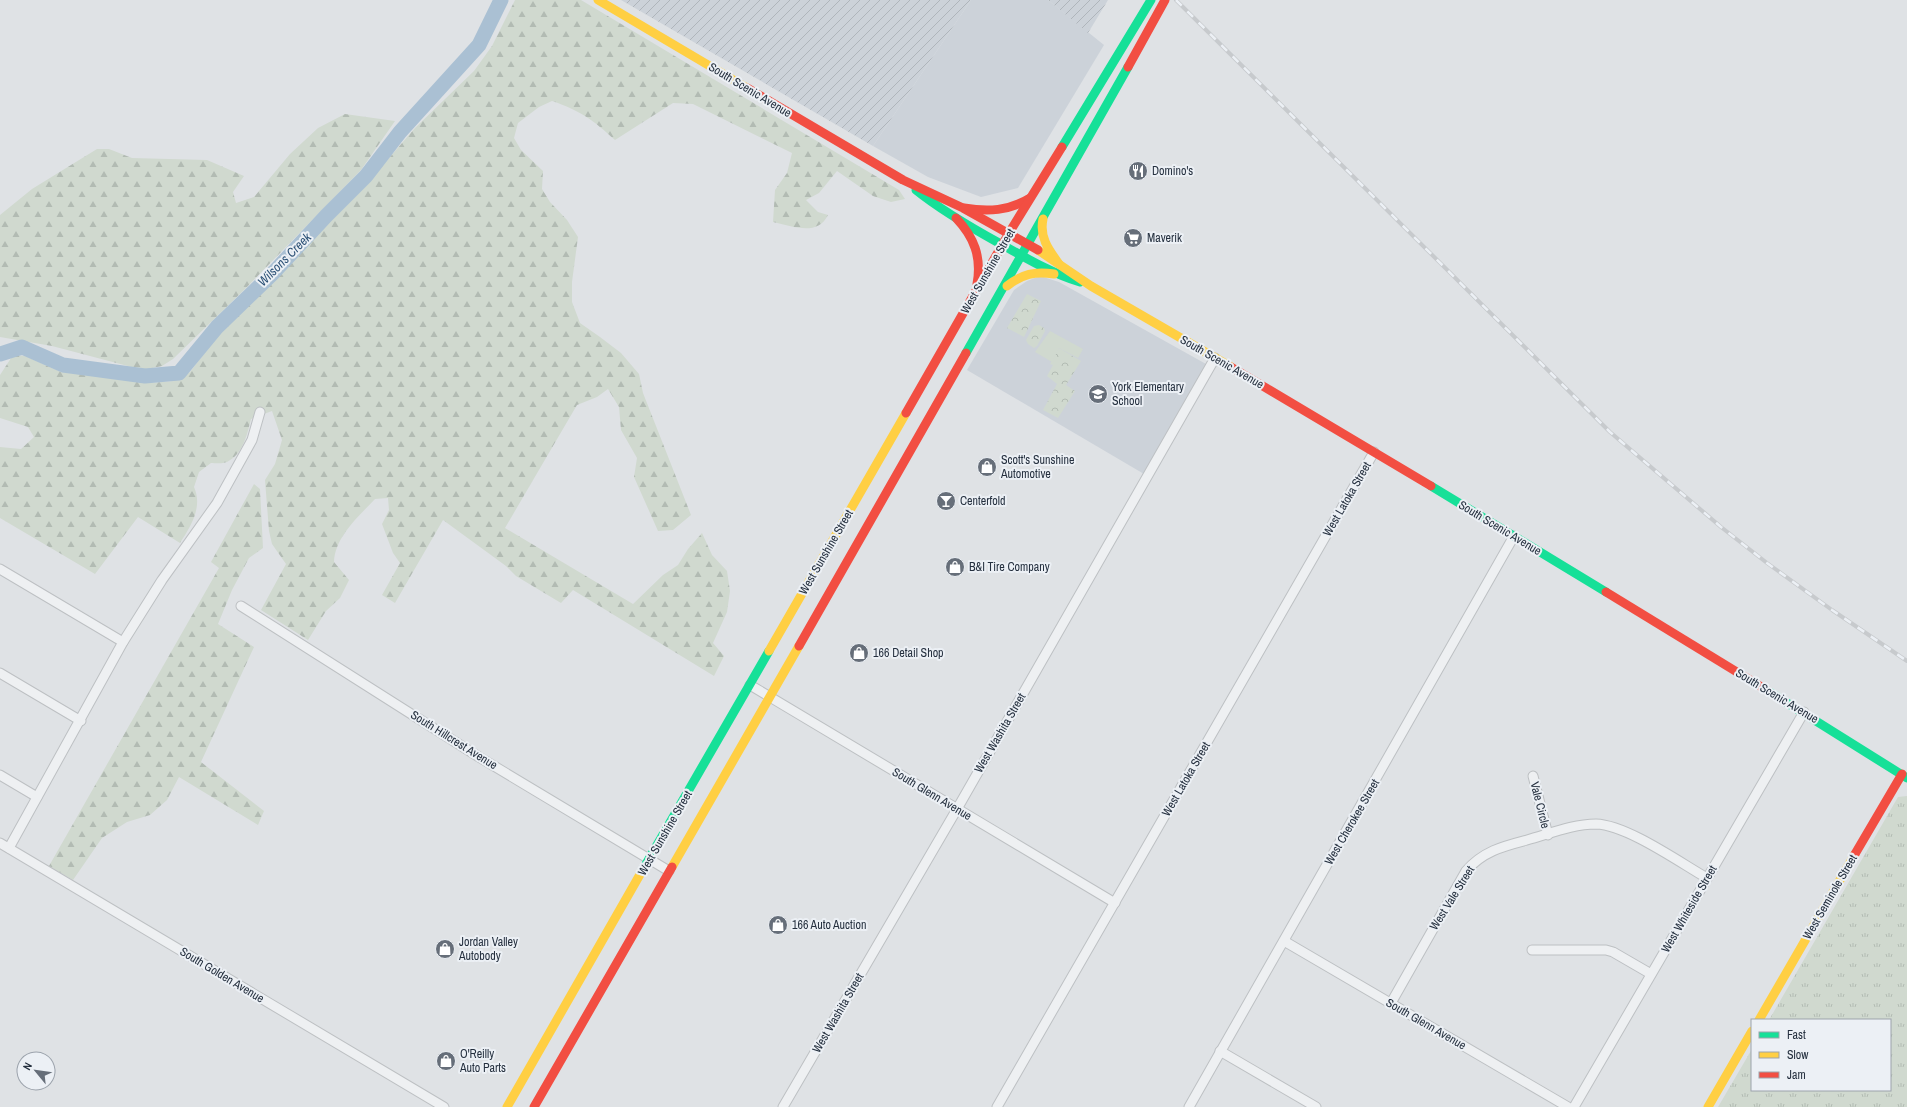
<svg xmlns="http://www.w3.org/2000/svg" width="1907" height="1107" font-family="'Archivo Narrow',sans-serif">
<style>
.built{fill:#ccd2d9}
.industrial{fill:url(#industrial-furrows)}
.grass{fill:url(#grass-tufts)}
.forest{fill:url(#forest-firs)}
.park{fill:url(#park-crowns)}
.pitch{fill:#d0d9cf}
.lines{fill:none;stroke-linecap:round;stroke-linejoin:round}
.river{stroke:#aac0d3;stroke-width:15}
.street-casing{stroke:#bdc0c3;stroke-width:11}
.street{stroke:#eef0f2;stroke-width:9}
.fast{stroke:#16e098;stroke-width:9}
.slow{stroke:#ffcf43;stroke-width:9}
.jam{stroke:#f24e42;stroke-width:9}
.rail-casing{stroke:#c7cacd;stroke-width:4}
.rail{stroke:#ecf0f5;stroke-width:2.5;stroke-dasharray:8;stroke-linecap:butt}
.labels{text-anchor:middle;stroke-width:4;stroke-linejoin:round;paint-order:stroke}
.street-label{font-size:12px;fill:#25303f;stroke:#ecf0f5}
.poi-label{font-size:12px;fill:#25303f;stroke:#ecf0f5;text-anchor:start}
.water-label{font-size:13px;font-style:italic;fill:#2c5176;stroke:#ecf0f5}
</style>
<defs>
<pattern id="industrial-furrows" width="10" height="10" patternUnits="userSpaceOnUse"><rect width="10" height="10" fill="#ccd2d9"/><path d="M-1 1l2-2M0 10L10 0M9 11l2-2" fill="none" stroke="#afb5bb"/></pattern>
<pattern id="grass-tufts" width="24" height="20" patternUnits="userSpaceOnUse"><rect width="24" height="20" fill="#d0d9cf"/><path d="M3 7l-1-3M5 7V3M7 7l1-3M15 17l-1-3M17 17v-4M19 17l1-3" fill="none" stroke="#b2bbb3"/></pattern>
<pattern id="forest-firs" width="22" height="20" patternUnits="userSpaceOnUse"><rect width="22" height="20" fill="#d0d9cf"/><path d="M5 1l3.5 6h-7zM16 11l3.5 6h-7z" fill="#b2bbb3"/></pattern>
<pattern id="park-crowns" width="20" height="18" patternUnits="userSpaceOnUse"><rect width="20" height="18" fill="#d0d9cf"/><path d="M2 6a3 3 0 1 1 6 0M12 15a3 3 0 1 1 6 0" fill="none" stroke="#b2bbb3"/></pattern>
</defs>
<rect width="100%" height="100%" fill="#dfe2e5"/>
<!-- built -->
<g class="built">
<path d="M971,0H1048L1104,45L1018,188L981,197L928,177L873,146Z"/>
<path d="M1040,276L1059,282L1206,364L1144,474L967,370L1014,290L1027,281Z"/>
</g>
<!-- industrial -->
<g class="industrial">
<path d="M621,0H971L873,146Z"/>
<path d="M1048,0H1108L1088,33Z"/>
</g>
<!-- grass -->
<path class="grass" d="M1907,796V1107H1718L1752,1049V1090H1890V1020H1769L1898,797Z"/>
<!-- forest -->
<g class="forest">
<path d="M515,0H581L899,190L905,199L891,202L873,196L837,171L819,193L806,200L818,212L828,215C817,237 793,226 773,222L775,190L787,173L792,153L693,104L673,103L615,140C593,120 581,111 552,101L539,107L518,123L514,138L521,150L543,171L542,189L550,202L567,220L578,237L572,282V302L580,323L600,337L621,353L639,374L643,393L691,515L673,530L658,531L634,477L637,458L621,430L619,407L608,389L597,397L577,405L505,528L633,604L663,575L678,565L688,549L702,533L712,555L727,571L730,591L727,612L713,643L724,656L714,676L573,590L561,603L516,576L506,566L443,520L395,603L382,595L400,563L393,553L382,524L389,510L388,498L375,499C358,517 335,537 334,562L349,580L340,598L326,611L308,640L261,610L286,564L272,544L269,531L265,480L275,464L282,440L272,411L251,419C247,435 243,454 227,462C222,464 215,463 211,463L199,472L194,487C203,507 191,526 180,543L138,517L95,574L0,518V447L21,449L34,437L28,427L0,418V375L13,355L25,356L61,372L97,374L148,383L174,381L190,372L219,334L363,188L415,128L474,71L492,46Z"/>
<path d="M345,114L395,121L361,170L244,290L173,359L162,366L143,370L52,346L0,337V215L32,189L97,149H109L132,158L207,160L244,176L233,192L236,203L254,197L290,154L318,128Z"/>
<path d="M254,484L260,489L263,548L249,558L232,590L218,624L254,647L201,762L264,811L258,825L179,777L167,800L150,815L127,822L102,838L73,880L49,866L219,568L211,562Z"/>
</g>
<!-- park -->
<g class="park">
<path d="M1027,294L1041,301L1024,337L1007,328Z"/>
<path d="M1039,325L1044,328L1045,331L1037,346L1034,348L1028,344L1026,340L1034,326Z"/>
<path d="M1059,348L1081,361L1066,385L1075,391L1058,418L1043,410L1057,384L1047,376L1053,365L1050,364Z"/>
</g>
<!-- pitch -->
<path class="pitch" d="M1050,331L1083,349L1078,358L1059,348L1052,362L1035,352Z"/>
<g class="lines">
<!-- river -->
<path class="river" d="M0,354L22,347L63,365L145,376L179,373L217,327L274,272L326,216L366,176L400,132L479,45L501,0"/>
<!-- street casing -->
<g class="street-casing">
<g id="street">
<path d="M0,569L123,642"/>
<path d="M241,606L479,757L669,871"/>
<path d="M0,673L81,721"/>
<path d="M750,685L1115,903"/>
<path d="M0,775L37,797"/>
<path d="M1533,776L1548,835"/>
<path d="M0,843L444,1107"/>
<path d="M9,848L123,642L162,580L217,503L252,440L260,412"/>
<path d="M1284,941L1568,1107"/>
<path d="M1532,950H1606L1613,952L1651,974"/>
<path d="M1391,1003L1466,871C1483,851 1504,846 1527,840C1549,834 1573,824 1596,824C1627,825 1679,862 1707,878"/>
<path d="M1220,1051L1316,1107"/>
<path d="M783,1107L957,809L1215,358"/>
<path d="M997,1107L1374,452"/>
<path d="M1189,1107L1514,536"/>
<path d="M1574,1107L1804,712"/>
</g>
</g>
<!-- street -->
<use href="#street" class="street"/>
<!-- fast -->
<g class="fast">
<path d="M1062,147L1151,0"/>
<path d="M916,190C942,211 970,227 999,243C1026,258 1051,273 1080,282"/>
<path d="M966,353L1128,67"/>
<path d="M1431,486L1606,592"/>
<path d="M1768,691L1907,778"/>
<path d="M642,871L769,651"/>
</g>
<!-- slow -->
<g class="slow">
<path d="M598,0L747,88"/>
<path d="M1043,219C1039,237 1049,250 1059,264"/>
<path d="M1038,250L1091,286L1231,367"/>
<path d="M1007,286C1022,274 1035,271 1054,274"/>
<path d="M769,651L906,413"/>
<path d="M672,867L799,646"/>
<path d="M1759,1020L1855,854"/>
<path d="M507,1107L642,871"/>
<path d="M1708,1107L1752,1031"/>
</g>
<!-- jam -->
<g class="jam">
<path d="M1128,67L1165,0"/>
<path d="M747,88L903,180L963,208L1038,250"/>
<path d="M964,208C988,212 1009,211 1030,198"/>
<path d="M956,218C974,237 982,257 977,284"/>
<path d="M1231,367L1431,486"/>
<path d="M906,413L1009,233L1062,147"/>
<path d="M1606,592L1768,691"/>
<path d="M799,646L966,353"/>
<path d="M1855,854L1902,774"/>
<path d="M534,1107L672,867"/>
</g>
<!-- rail casing -->
<g class="rail-casing">
<path id="rail" d="M1176,0L1610,432L1721,527L1767,563L1832,610L1907,661"/>
</g>
<!-- rail -->
<use href="#rail" class="rail"/>
</g>
<!-- icons -->
<defs>
<g id="restaurant-disc" transform="scale(1)"><circle r="9.5" fill="#666e79" stroke="#ecf0f5"/><path d="M-5-6h1v4h1v-4h1v4h1v-4h1v5L-1.5 .5V6h-2V.5L-5-1ZM5-6V6H3V1.5H1.5Q1.5-4 5-6Z" fill="#fff"/></g>
<g id="supermarket-disc" transform="scale(1)"><circle r="9.5" fill="#666e79" stroke="#ecf0f5"/><path d="M-6-5.5h2.5l.6 2H6L4.5 2H-2.5L-4.4-4H-6ZM-1.5 3.2a1.3 1.3 0 1 0 .1 0ZM3 3.2a1.3 1.3 0 1 0 .1 0Z" fill="#fff"/></g>
<g id="school-disc" transform="scale(1)"><circle r="9.5" fill="#666e79" stroke="#ecf0f5"/><path d="M0-5L7-2L0 1L-7-2ZM-4 1L0 2.5L4 1V4Q0 6-4 4Z" fill="#fff"/></g>
<g id="shop-disc" transform="scale(1)"><circle r="9.5" fill="#666e79" stroke="#ecf0f5"/><path d="M-5-2.5h2.3a2.7 3.5 0 0 1 5.4 0H5L5.5 6h-11ZM-1.5-2.5h3a1.5 2.3 0 0 0-3 0Z" fill="#fff"/></g>
<g id="bar-disc" transform="scale(1)"><circle r="9.5" fill="#666e79" stroke="#ecf0f5"/><path d="M-6-5H6L.8 .8V4.5H3.5V6h-7V4.5H-.8V.8Z" fill="#fff"/></g>
</defs>
<g fill-rule="evenodd">
<use href="#restaurant-disc" x="1138" y="171"/>
<use href="#supermarket-disc" x="1133" y="238"/>
<use href="#school-disc" x="1098" y="394"/>
<use href="#shop-disc" x="987" y="467"/>
<use href="#bar-disc" x="946" y="501"/>
<use href="#shop-disc" x="955" y="567"/>
<use href="#shop-disc" x="859" y="653"/>
<use href="#shop-disc" x="778" y="925"/>
<use href="#shop-disc" x="445" y="949"/>
<use href="#shop-disc" x="446" y="1061"/>
</g>
<g class="labels">
<!-- street labels -->
<g class="street-label">
<text transform="translate(750 90) rotate(31)" y="4">South Scenic Avenue</text>
<text transform="translate(988 271) rotate(-60)" y="4">West Sunshine Street</text>
<text transform="translate(1222 362) rotate(30)" y="4">South Scenic Avenue</text>
<text transform="translate(1347 499) rotate(-60)" y="4">West Latoka Street</text>
<text transform="translate(1500 528) rotate(31)" y="4">South Scenic Avenue</text>
<text transform="translate(826 552) rotate(-60)" y="4">West Sunshine Street</text>
<text transform="translate(1777 696) rotate(31)" y="4">South Scenic Avenue</text>
<text transform="translate(1000 733) rotate(-60)" y="4">West Washita Street</text>
<text transform="translate(454 740) rotate(32)" y="4">South Hillcrest Avenue</text>
<text transform="translate(1186 779) rotate(-60)" y="4">West Latoka Street</text>
<text transform="translate(932 794) rotate(31)" y="4">South Glenn Avenue</text>
<text transform="translate(1540 805) rotate(76)" y="4">Vale Circle</text>
<text transform="translate(1352 822) rotate(-60)" y="4">West Cherokee Street</text>
<text transform="translate(665 833) rotate(-60)" y="4">West Sunshine Street</text>
<text transform="translate(1830 897) rotate(-60)" y="4">West Seminole Street</text>
<text transform="translate(1452 898) rotate(-58)" y="4">West Vale Street</text>
<text transform="translate(1689 909) rotate(-60)" y="4">West Whiteside Street</text>
<text transform="translate(222 975) rotate(31)" y="4">South Golden Avenue</text>
<text transform="translate(838 1013) rotate(-60)" y="4">West Washita Street</text>
<text transform="translate(1426 1024) rotate(30)" y="4">South Glenn Avenue</text>
</g>
<!-- poi labels -->
<g class="poi-label">
<text x="1152" y="175">Domino's</text>
<text x="1147" y="242">Maverik</text>
<text x="1112" y="391">York Elementary<tspan x="1112" dy="14">School</tspan></text>
<text x="1001" y="464">Scott's Sunshine<tspan x="1001" dy="14">Automotive</tspan></text>
<text x="960" y="505">Centerfold</text>
<text x="969" y="571">B&amp;I Tire Company</text>
<text x="873" y="657">166 Detail Shop</text>
<text x="792" y="929">166 Auto Auction</text>
<text x="459" y="946">Jordan Valley<tspan x="459" dy="14">Autobody</tspan></text>
<text x="460" y="1058">O'Reilly<tspan x="460" dy="14">Auto Parts</tspan></text>
</g>
<!-- water labels -->
<g class="water-label">
<text transform="translate(284 259) rotate(-45)" y="5">Wilsons Creek</text>
</g>
</g>
<!-- legend -->
<rect x="1751" y="1019" width="140" height="72" fill="#ecf0f5" stroke="#9ca3ac"/>
<rect x="1759" y="1032" width="20" height="6" fill="#16e098" stroke="#9ca3ac"/>
<text x="1787" y="1039" font-size="12" fill="#25303f">Fast</text>
<rect x="1759" y="1052" width="20" height="6" fill="#ffcf43" stroke="#9ca3ac"/>
<text x="1787" y="1059" font-size="12" fill="#25303f">Slow</text>
<rect x="1759" y="1072" width="20" height="6" fill="#f24e42" stroke="#9ca3ac"/>
<text x="1787" y="1079" font-size="12" fill="#25303f">Jam</text>
<!-- north arrow -->
<g transform="translate(36 1071) rotate(299)"><circle r="19" fill="#ecf0f5" stroke="#9ca3ac"/>
<path d="M0-3L7 15L0 10L-7 15Z" fill="#666e79"/>
<text y="-6" font-size="11" font-weight="bold" text-anchor="middle" fill="#25303f">N</text>
</g>
</svg>
